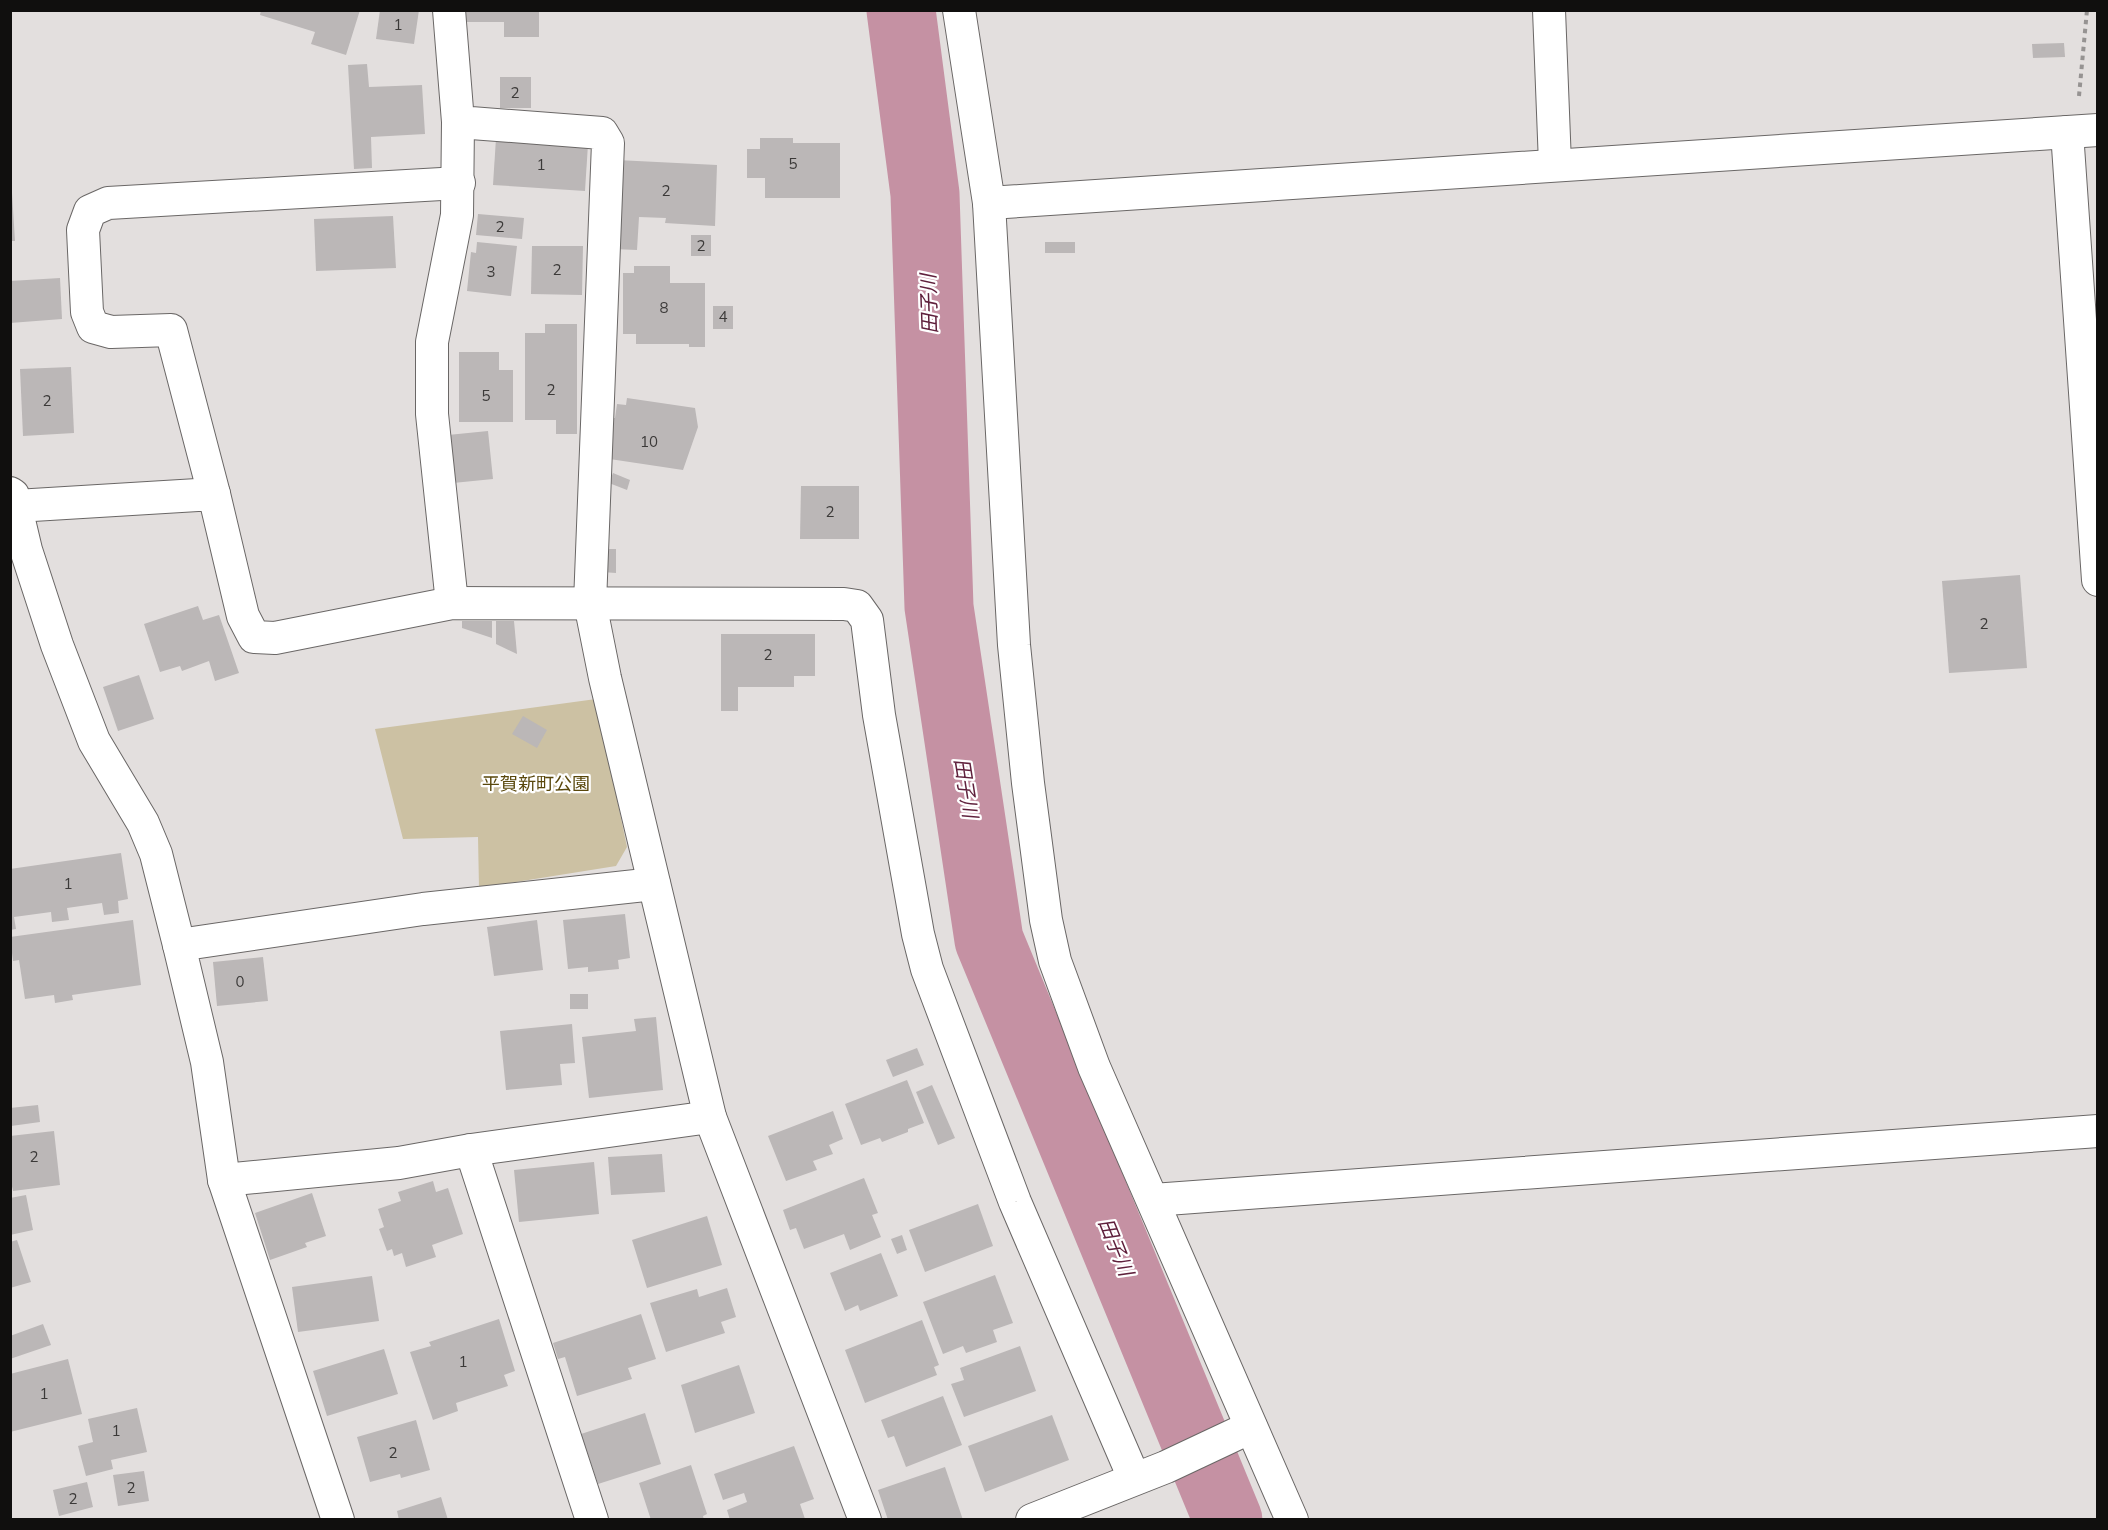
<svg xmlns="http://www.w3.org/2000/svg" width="2108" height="1530" font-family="Mulish,'Noto Sans JP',sans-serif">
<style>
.green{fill:#ccc1a3}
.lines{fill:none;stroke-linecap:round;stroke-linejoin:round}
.river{stroke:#c591a3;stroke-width:69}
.building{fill:#bbb7b7}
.minor-casing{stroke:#6a6766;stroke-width:34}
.path{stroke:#969392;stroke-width:4;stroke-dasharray:4.5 4.5;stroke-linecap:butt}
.minor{stroke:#fff;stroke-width:32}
.labels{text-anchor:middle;stroke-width:4.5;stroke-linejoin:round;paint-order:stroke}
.number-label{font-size:15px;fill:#3b3938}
.park-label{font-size:18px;fill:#59470b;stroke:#fff}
.water-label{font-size:20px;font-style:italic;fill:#5f203c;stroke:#fff}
</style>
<rect width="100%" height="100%" fill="#e3dfde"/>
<!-- green -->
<path class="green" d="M596,699L627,847L616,866L479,888L478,837L403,839L375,729Z"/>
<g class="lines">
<!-- river -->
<path class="river" d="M901,10L925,194L939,607L989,940L1228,1520"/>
</g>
<!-- building -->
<g class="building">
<path d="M261,10H360L346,55L311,44L315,32L260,15Z"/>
<path d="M380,10H419L414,44L376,39Z"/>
<path d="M465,10H539V37H504V22H465Z"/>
<path d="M2064,43L2065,57L2033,58L2032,44Z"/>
<path d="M367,64L369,87L422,85L425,134L371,137L372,168L354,169L348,65Z"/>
<rect x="500" y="77" width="31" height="31"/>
<path d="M496,138L588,144L585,191L493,185Z"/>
<path d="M760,138H793V143H840V198H765V178H747V149H760Z"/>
<path d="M617,160L717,165L715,226L665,223L666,218L639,217L637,250L613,249Z"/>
<path d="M10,193H12L15,241H10Z"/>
<path d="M478,214L524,218L522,239L476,235Z"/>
<path d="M393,216L396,268L316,271L314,219Z"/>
<rect x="691" y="235" width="20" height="21"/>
<path d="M477,242L517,246L511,296L467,291L471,252L476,253Z"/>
<rect x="1045" y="242" width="30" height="11"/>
<path d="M532,246H583L582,295L531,294Z"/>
<path d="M634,266H670V283H705V347H689V344H636V334H623V273H634Z"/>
<path d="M60,278L62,319L10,323V281Z"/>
<rect x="713" y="306" width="20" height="23"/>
<path d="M545,324H577V434H556V420H525V333H545Z"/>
<path d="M459,352H499V370H513V422H459Z"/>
<path d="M71,367L74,433L23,436L20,369Z"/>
<path d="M627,398L695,408L698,427L683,470L603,458L609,418H615L617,404L626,405Z"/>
<path d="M488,431L493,479L453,483L448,435Z"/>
<path d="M613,473L630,480L627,490L609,483Z"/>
<path d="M801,486H859V539H800Z"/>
<path d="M602,549H616V573L602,572Z"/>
<path d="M2020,575L2027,668L1949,673L1942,581Z"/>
<path d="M198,606L203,620L219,615L239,673L215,681L209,661L182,671L180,666L160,672L144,624Z"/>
<path d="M462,621H492V638L462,628Z"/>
<path d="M496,621H514L517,654L496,644Z"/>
<path d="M721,634H815V676H794V687H738V711H721Z"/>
<path d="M139,675L154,719L118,731L103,687Z"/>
<path d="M523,716L547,730L537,748L512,734Z"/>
<path d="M121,853L128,899L118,901L119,913L104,915L102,903L67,908L69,920L52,922L51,912L14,917L16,929L10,930V869Z"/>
<path d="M625,914L630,958L618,960L619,969L588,972V967L568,969L563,920Z"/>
<path d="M133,920L141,985L72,995L73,1000L55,1003L54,995L25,999L19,960L13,961L10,937Z"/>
<path d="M537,920L543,970L494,976L487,927Z"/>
<path d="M263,957L268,1001L217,1006L213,962Z"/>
<rect x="570" y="994" width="18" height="15"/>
<path d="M656,1017L663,1090L589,1098L582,1037L636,1031L634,1019Z"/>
<path d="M572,1024L575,1063L560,1064L562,1085L506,1090L500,1031Z"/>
<path d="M917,1048L924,1065L893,1077L886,1060Z"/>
<path d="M907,1080L924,1123L908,1129V1132L882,1142L880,1138L861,1145L845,1104Z"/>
<path d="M932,1085L955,1138L938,1145L916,1092Z"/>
<path d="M38,1105L40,1122L11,1126L10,1108Z"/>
<path d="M833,1111L843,1139L829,1145L833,1154L813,1161L817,1170L786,1181L768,1136Z"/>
<path d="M54,1131L60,1185L13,1191L10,1177V1136Z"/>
<path d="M662,1154L665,1192L611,1195L608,1157Z"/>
<path d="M594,1162L599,1214L519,1222L514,1170Z"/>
<path d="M864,1178L878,1213L872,1215L881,1237L850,1250L844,1234L804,1249L796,1228L790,1230L783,1210Z"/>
<path d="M433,1181L436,1192L448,1188L463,1234L432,1245L436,1257L406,1267L402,1253L394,1256L392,1249L387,1251L379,1229L384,1227L378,1209L401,1201L398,1192Z"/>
<path d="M312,1193L326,1236L305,1243L307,1247L270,1260L255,1213Z"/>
<path d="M26,1195L33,1230L10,1235V1198Z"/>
<path d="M978,1204L993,1246L925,1272L909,1230Z"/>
<path d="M707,1216L722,1265L647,1288L632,1240Z"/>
<path d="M902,1235L907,1250L897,1254L891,1239Z"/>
<path d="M17,1240L31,1282L10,1288V1242Z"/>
<path d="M881,1253L898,1296L860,1311L858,1305L845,1311L830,1273Z"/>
<path d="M995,1275L1013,1323L993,1330L997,1342L966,1353L963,1346L943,1354L923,1302Z"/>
<path d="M372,1276L379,1321L298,1332L292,1287Z"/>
<path d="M727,1288L736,1317L721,1322L725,1333L666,1352L650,1303L697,1289L699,1297Z"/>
<path d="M641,1314L656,1359L628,1368L632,1379L577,1396L565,1357L558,1359L553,1343Z"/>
<path d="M499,1319L515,1371L504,1375L508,1386L456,1403L458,1411L433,1420L410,1352L431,1346L429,1342Z"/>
<path d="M922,1320L939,1365L934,1367L937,1375L865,1403L845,1350Z"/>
<path d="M43,1324L51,1345L10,1359V1336Z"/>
<path d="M1020,1346L1036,1391L964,1417L951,1384L964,1380L960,1368Z"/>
<path d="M384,1349L398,1394L327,1416L313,1371Z"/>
<path d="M68,1359L82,1414L10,1432V1374Z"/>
<path d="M739,1365L755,1413L695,1433L681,1385Z"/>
<path d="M943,1396L962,1445L906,1467L894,1436L888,1438L881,1420Z"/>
<path d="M137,1408L147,1452L111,1460L113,1469L86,1476L78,1446L93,1442L88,1419Z"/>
<path d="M645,1413L661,1464L598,1484L581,1434Z"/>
<path d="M1052,1415L1069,1460L985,1492L968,1446Z"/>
<path d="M416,1420L430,1470L401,1478L400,1474L370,1482L357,1437Z"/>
<path d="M794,1446L814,1499L800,1504L805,1519L730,1520L727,1510L747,1502L744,1493L723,1500L714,1474Z"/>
<path d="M691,1465L707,1514L703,1516L704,1520H651L639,1483Z"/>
<path d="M945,1467L963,1520H888L878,1490Z"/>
<path d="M144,1471L149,1501L118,1506L113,1475Z"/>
<path d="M87,1482L93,1507L59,1516L53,1490Z"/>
<path d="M441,1497L448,1520H399L397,1511Z"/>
</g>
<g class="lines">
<!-- minor casing -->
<g class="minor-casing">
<g id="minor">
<path d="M449,10L458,122L602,133L608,143L590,603L605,678L710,1117L865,1520"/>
<path d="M959,10L989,203L1014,645L1028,783L1046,920L1055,961L1094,1067L1292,1520"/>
<path d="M1549,10L1555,164"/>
<path d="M2067,132L2098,580"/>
<path d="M989,203L2098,130"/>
<path d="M10,493L13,495L26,550L57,645L94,741L143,823L156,854L179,945"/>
<path d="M214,494L171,330L111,332L93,327L87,312L83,230L90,211L108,203L459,183"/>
<path d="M16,506L214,494L243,616L254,637L275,638L452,603L844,604L857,606L867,620L879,715L918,934L927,969L1015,1202L1134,1478"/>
<path d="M452,603L432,414V342L457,215L458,122"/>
<path d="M471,1150L592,1520"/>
<path d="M224,1180L399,1163L471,1150L710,1117"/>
<path d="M1153,1200L2098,1131"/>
<path d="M338,1520L224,1180L207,1062L179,945L423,909L654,884"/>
<path d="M1032,1520L1166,1467L1251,1427"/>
</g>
</g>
<!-- path -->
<path class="path" d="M2079,96L2087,10"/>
<!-- minor -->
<use href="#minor" class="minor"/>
</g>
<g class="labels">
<!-- number labels -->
<g class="number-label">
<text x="398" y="30">1</text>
<text x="515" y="98">2</text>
<text x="793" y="169">5</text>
<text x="541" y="170">1</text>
<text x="666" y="196">2</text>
<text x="500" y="232">2</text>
<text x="701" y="251">2</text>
<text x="557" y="275">2</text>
<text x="491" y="277">3</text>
<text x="664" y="313">8</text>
<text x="723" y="322">4</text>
<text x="551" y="395">2</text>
<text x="486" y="401">5</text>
<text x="47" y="406">2</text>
<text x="649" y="447">10</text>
<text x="830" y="517">2</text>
<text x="1984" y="629">2</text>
<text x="768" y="660">2</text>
<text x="68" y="889">1</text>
<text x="240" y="987">0</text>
<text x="34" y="1162">2</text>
<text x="463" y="1367">1</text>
<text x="44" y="1399">1</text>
<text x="116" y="1436">1</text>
<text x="393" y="1458">2</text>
<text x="131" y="1493">2</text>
<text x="73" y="1504">2</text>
</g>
<!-- park labels -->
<g class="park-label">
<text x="536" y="790">平賀新町公園</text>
</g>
<!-- water labels -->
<g class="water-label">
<text transform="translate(929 304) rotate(-92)" y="7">田子川</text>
<text transform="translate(966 788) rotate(81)" y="7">田子川</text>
<text transform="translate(1116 1247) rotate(68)" y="7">田子川</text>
</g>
</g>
<!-- border -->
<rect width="2108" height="1530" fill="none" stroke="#100f0e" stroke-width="24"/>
</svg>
